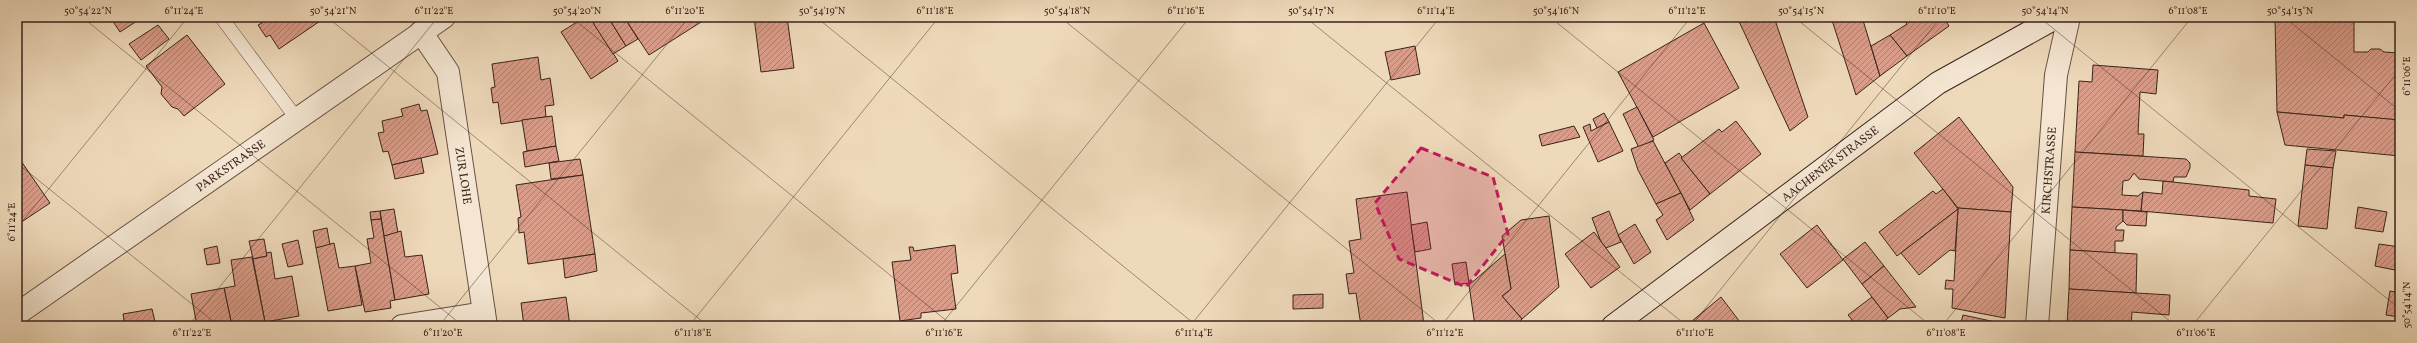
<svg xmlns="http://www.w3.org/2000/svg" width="2417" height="343" font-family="Vollkorn,serif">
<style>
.building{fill:url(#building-hatch);stroke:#3a231b}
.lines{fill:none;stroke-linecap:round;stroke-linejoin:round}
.lane-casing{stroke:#675043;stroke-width:14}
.street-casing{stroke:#675043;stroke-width:24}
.secondary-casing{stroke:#3a231b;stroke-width:24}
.lane{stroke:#f4e6d2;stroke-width:13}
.street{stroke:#f4e6d2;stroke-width:22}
.secondary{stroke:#f4e6d2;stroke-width:22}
.marked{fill:#c2185b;fill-opacity:0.2;stroke:#c2185b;stroke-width:3;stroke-dasharray:8 5;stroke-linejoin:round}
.ticks{fill:none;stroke:#3a231b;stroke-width:1;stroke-opacity:0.45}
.labels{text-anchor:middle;stroke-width:4;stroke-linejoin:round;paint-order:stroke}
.street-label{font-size:12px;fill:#3a231b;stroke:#f4e6d2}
.neatline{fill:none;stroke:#3a231b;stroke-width:1.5}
.ticks-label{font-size:10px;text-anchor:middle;fill:#3a231b}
</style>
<defs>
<pattern id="building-hatch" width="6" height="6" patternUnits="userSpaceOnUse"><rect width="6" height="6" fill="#da9d8a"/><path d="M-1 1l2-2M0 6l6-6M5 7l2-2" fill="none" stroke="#b28070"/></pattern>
</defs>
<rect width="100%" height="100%" fill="#eed9ba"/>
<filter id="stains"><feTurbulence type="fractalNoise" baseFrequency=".005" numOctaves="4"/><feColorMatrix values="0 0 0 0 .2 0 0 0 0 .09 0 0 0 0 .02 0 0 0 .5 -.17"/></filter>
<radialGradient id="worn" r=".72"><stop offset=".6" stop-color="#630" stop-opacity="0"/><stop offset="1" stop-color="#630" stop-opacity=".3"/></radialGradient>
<!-- building -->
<g class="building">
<path d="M110,17H143L120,32Z"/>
<path d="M258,17H326L279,49L270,35L266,37L258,25L262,23Z"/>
<path d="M585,17H590L618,61L591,79L561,32Z"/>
<path d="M608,17L626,46L613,54L590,18Z"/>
<path d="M608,17H624L638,39L626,46Z"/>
<path d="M624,17H709L649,55Z"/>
<path d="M754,17H787L794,68L761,72Z"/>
<path d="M1737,17H1774L1808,117L1790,131Z"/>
<path d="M1831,17H1862L1880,76L1856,95Z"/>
<path d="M1902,17H1943L1949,26L1907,56L1890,35L1907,24Z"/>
<path d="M2275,19L2354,21V52H2368L2371,49H2380L2384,52L2398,53L2397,120L2344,115V118L2277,112Z"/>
<path d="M1704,23L1739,88L1653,137L1618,72Z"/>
<path d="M158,25L169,39L141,60L129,44Z"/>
<path d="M187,35L225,84L184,116L178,109L172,107L161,94L162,87L146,66Z"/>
<path d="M1890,35L1907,56L1880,76L1871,46Z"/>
<path d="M1415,46L1420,74L1391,80L1385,52Z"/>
<path d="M538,57L541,80L550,78L554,105L545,106L546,117L501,124L498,102L493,103L491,88L495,87L492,64Z"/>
<path d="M2093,65L2158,70L2156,94L2140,92L2138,134H2144L2143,156L2075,152L2079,81L2092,82Z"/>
<path d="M419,104L421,111L427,110L438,154L392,165L388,151L383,152L378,133L384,132L382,121L403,116L401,109Z"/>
<path d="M2397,105L2400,106V120H2397Z"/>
<path d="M1637,107L1654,140L1639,148L1623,114Z"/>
<path d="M2277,112L2344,118V115L2400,120V156L2285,145Z"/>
<path d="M1604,113L1609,122L1597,128L1593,119Z"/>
<path d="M552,116L556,146L527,151L522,120Z"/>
<path d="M1959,117L2013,187L2011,212L1958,208L1914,153Z"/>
<path d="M1736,121L1761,154L1710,194L1681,158L1719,129L1722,132Z"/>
<path d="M1609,122L1623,151L1598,162L1583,127L1590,124L1591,131Z"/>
<path d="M1574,126L1580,137L1542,146L1539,135Z"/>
<path d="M1653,141L1681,193L1656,204L1638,170L1631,149Z"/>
<path d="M556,146L559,161L525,167L523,152Z"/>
<path d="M2307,149L2336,151L2333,168L2305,165Z"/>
<path d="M2075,152L2186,159L2190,163V168L2186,177H2174L2173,182L2139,179L2134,173L2129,180L2123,181L2122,195L2138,196L2143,192L2141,211L2072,207Z"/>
<path d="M1679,153L1682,157L1681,158L1710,194L1690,210L1665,163Z"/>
<path d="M17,155L21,161L17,164Z"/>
<path d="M421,158L424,173L395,179L392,165Z"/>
<path d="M580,159L583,175L551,179L549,163Z"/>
<path d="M21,161L50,203L17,225V164Z"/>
<path d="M2305,165L2333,168L2327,229L2298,226Z"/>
<path d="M583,175L595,254L528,264L524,232L519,233L518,218L521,217L516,185Z"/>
<path d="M2163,181L2249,190V196L2276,199L2273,223L2141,211L2143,192L2162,194Z"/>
<path d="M1943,189L1958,209L1897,256L1879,232L1933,191L1936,194Z"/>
<path d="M1407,192L1424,325L1361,326L1356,293L1349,294L1346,274L1354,273L1349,241L1361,239L1356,199Z"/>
<path d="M1681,193L1694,220L1667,240L1656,220L1663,215L1656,204Z"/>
<path d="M2072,207L2123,210V221L2116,227V230H2124L2123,241H2115V253L2070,250Z"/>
<path d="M2358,207L2387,212L2383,232L2355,228Z"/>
<path d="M1958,208L2011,212L2005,318L1952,308L1953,289H1945L1946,280L1954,281Z"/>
<path d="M394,209L398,233L384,236L380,211Z"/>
<path d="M1958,209L1955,251L1950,250L1919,275L1901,253Z"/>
<path d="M2123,210L2147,212L2146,226L2127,225L2123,221Z"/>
<path d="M380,211L381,219L371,220L370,212Z"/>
<path d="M1609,211L1621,242L1606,248L1601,242L1592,218Z"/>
<path d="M1549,216L1559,287L1522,319L1502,296L1511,289L1502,236L1521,220Z"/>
<path d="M381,219L395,300L390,301L391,308L365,312L355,266L371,263L367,239L374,238L371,220Z"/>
<path d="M1427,222L1431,249L1415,252L1411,225Z"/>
<path d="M1635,224L1651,252L1634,264L1618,235Z"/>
<path d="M1817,225L1843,260L1807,288L1780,254Z"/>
<path d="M327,228L330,245L316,248L313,231Z"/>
<path d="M401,231L405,257L422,255L429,294L395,300L384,236Z"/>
<path d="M1594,232L1620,267L1591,288L1565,254Z"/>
<path d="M264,239L267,256L253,259L249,241Z"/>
<path d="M298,240L303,264L288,267L282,244Z"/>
<path d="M1865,242L1884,266L1862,284L1843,259Z"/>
<path d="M334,243L339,268L355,266L362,305L328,311L316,248Z"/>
<path d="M2379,244L2400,247V271L2375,266Z"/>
<path d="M955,245L958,273L951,274L956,309L921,313V318L900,321L892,262L911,260L909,247H913L914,251Z"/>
<path d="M217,246L220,263L207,265L204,249Z"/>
<path d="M2070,250L2137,254L2136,293L2069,289Z"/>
<path d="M271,252L275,279L292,276L299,316L265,322L253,259L267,256L266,253Z"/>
<path d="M595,254L597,271L565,278L563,259Z"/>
<path d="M1505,254L1511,289L1502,296L1522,319L1514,326H1475L1469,285Z"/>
<path d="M252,257L265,322L259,323L260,326H232L224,288L235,286L231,260Z"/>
<path d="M1466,262L1469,283L1455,285L1452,264Z"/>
<path d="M1884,266L1916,307L1900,309L1888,318L1862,284Z"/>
<path d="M224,288L232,326H197L191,294Z"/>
<path d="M2069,289L2170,295L2169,315L2132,312L2131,326H2067Z"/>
<path d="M2390,291L2400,293L2399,317L2386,315Z"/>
<path d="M1323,294V308L1293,309V295Z"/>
<path d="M566,297L570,326H524L521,303Z"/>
<path d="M1721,297L1743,326H1686Z"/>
<path d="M1872,297L1888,318L1878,326H1857L1848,315Z"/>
<path d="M152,309L156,326H125L123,314Z"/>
<path d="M1963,315L2005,324L2004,326H1960Z"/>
</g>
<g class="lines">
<!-- lane casing -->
<g class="lane-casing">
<path id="lane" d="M221,17L297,119"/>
</g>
<!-- street casing -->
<g class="street-casing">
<g id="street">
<path id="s1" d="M421,32L448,72L486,326"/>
<path id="s2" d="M17,314L444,17"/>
<path d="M402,326L484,313"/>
<path id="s3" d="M2037,326L2056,75L2069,17"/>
</g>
</g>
<!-- secondary casing -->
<g class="secondary-casing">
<g id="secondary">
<path id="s4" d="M1613,326L1938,83L2057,17"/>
</g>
</g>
<!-- lane -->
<use href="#lane" class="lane"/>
<!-- street -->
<use href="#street" class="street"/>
<!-- secondary -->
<use href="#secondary" class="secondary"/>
</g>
<!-- marked area -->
<path class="marked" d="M1421,148L1493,177L1508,234L1466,287L1399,259L1375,203Z"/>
<!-- ticks -->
<path class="ticks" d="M82,17L463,326M327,17L708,326M571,17L953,326M816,17L1197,326M1060,17L1442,326M1305,17L1687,326M1550,17L1931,326M1794,17L2176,326M2039,17L2400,309M2284,17L2400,111M17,163L219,326M17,228L188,17M188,326L438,17M439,326L689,17M689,326L939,17M940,326L1190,17M1190,326L1440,17M1441,326L1691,17M1691,326L1941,17M1942,326L2192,17M2192,326L2400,69"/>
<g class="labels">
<!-- street labels -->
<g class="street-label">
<text dy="4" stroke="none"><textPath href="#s4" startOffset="271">AACHENER STRASSE</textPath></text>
<text dy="4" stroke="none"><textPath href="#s2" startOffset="260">PARKSTRASSE</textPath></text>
<text dy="4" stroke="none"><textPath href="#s3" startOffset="156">KIRCHSTRASSE</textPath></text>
<text dy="4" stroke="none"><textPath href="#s1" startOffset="153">ZUR LOHE</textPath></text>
</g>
</g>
<!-- margin -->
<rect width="2417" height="343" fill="none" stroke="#eed9ba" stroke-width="44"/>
<rect x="22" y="22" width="2373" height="299" class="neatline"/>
<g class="ticks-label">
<text x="88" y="14">50°54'22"N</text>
<text x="184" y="14">6°11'24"E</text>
<text x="333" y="14">50°54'21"N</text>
<text x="434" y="14">6°11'22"E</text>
<text x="577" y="14">50°54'20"N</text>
<text x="685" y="14">6°11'20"E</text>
<text x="822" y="14">50°54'19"N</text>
<text x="935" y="14">6°11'18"E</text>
<text x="1067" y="14">50°54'18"N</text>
<text x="1186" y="14">6°11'16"E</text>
<text x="1311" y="14">50°54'17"N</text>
<text x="1436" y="14">6°11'14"E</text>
<text x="1556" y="14">50°54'16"N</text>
<text x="1687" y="14">6°11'12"E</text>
<text x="1801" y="14">50°54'15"N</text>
<text x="1937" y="14">6°11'10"E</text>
<text x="2045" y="14">50°54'14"N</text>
<text x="2188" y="14">6°11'08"E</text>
<text x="2290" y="14">50°54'13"N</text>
<text transform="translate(2406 76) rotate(-90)" y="4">6°11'06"E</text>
<text transform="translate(11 222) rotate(-90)" y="4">6°11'24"E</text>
<text transform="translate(2406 305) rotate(-90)" y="4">50°54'14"N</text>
<text x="192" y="336">6°11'22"E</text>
<text x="443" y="336">6°11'20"E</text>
<text x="693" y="336">6°11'18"E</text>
<text x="944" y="336">6°11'16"E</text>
<text x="1194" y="336">6°11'14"E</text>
<text x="1445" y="336">6°11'12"E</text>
<text x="1695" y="336">6°11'10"E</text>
<text x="1946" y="336">6°11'08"E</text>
<text x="2196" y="336">6°11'06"E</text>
</g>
<rect width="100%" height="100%" filter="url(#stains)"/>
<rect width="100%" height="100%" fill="url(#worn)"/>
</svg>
